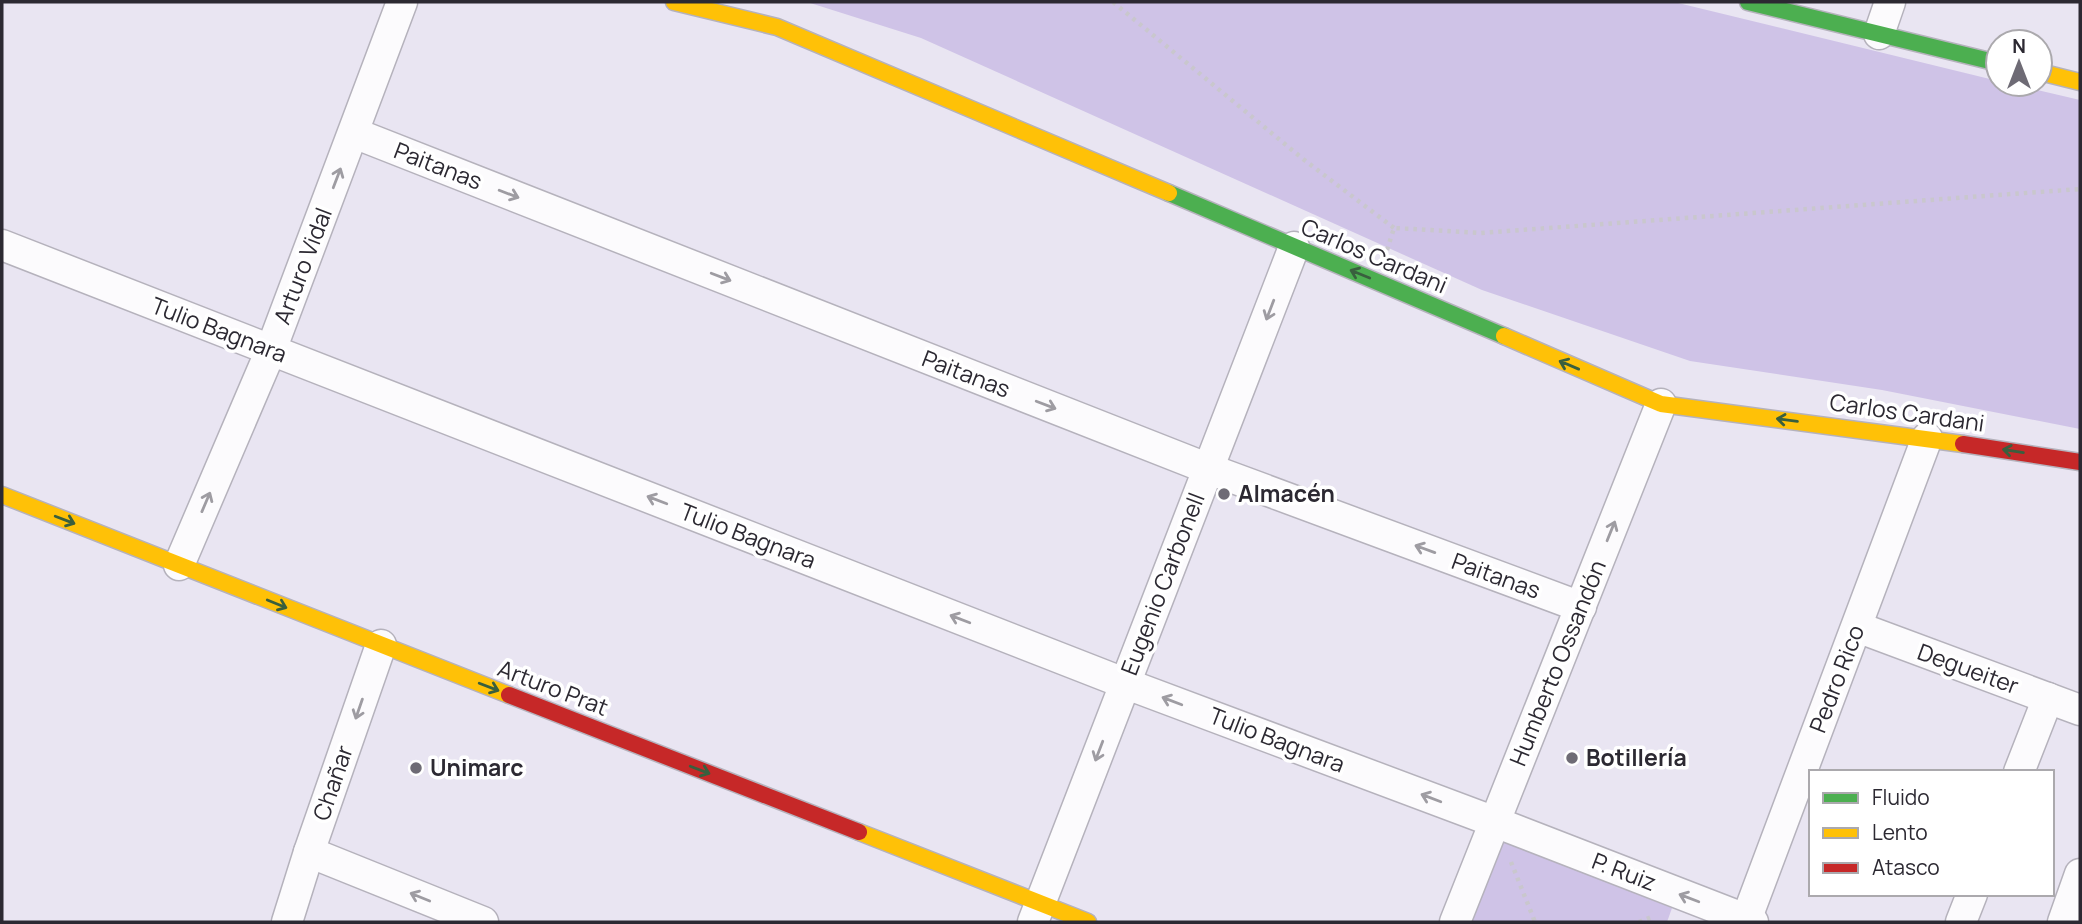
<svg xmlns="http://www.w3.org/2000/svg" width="2082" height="924" font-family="Manrope,sans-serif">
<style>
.green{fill:#cfc3e7}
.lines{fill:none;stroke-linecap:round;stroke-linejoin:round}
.street-casing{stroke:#b5b2bc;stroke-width:33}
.fast-casing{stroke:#b5b2bc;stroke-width:19}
.slow-casing{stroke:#b5b2bc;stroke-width:19}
.jam-casing{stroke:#b5b2bc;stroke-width:19}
.path{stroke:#c9c7cd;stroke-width:4.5;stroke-dasharray:3.5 5;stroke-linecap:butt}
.street{stroke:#fcfbfd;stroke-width:30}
.fast{stroke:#4caf50;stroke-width:16}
.slow{stroke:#ffc107;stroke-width:16}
.jam{stroke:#c62828;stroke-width:16}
.oneway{stroke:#9e9ca2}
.oneway2{stroke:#395f3e}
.poi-dot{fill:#6e6b75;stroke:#fff;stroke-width:2.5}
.labels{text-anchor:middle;stroke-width:7;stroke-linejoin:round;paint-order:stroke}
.street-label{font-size:23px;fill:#2c2932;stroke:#fff}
.poi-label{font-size:23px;font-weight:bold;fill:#2c2932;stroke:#fff;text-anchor:start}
</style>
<rect width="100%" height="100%" fill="#e9e5f2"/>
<!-- green -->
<g class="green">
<path d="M807,2H1674L1998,81V84H2012L2080,100V429L1882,390L1690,361L1482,290L921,38Z"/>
<path d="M1499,839L1672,908L1667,922H1465Z"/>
</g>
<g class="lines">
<!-- street casing -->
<g class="street-casing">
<g id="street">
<path d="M1879,34L1890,2"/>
<path d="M354,133L1209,469L1581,607"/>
<path d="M2,245L1124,683L1495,822L1753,922"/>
<path d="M179,565L271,350L402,2"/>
<path d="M1857,627L2080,710"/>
<path d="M2019,772L2048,698"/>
<path d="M309,852L483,922"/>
<path d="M1746,920L1927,438"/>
<path d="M287,922L309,852L381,645"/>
<path d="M1033,922L1294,247"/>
<path d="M1455,922L1661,404"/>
<path d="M1961,922L1972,894"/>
<path d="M2063,922L2080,874"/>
</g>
</g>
<!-- fast casing -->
<g class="fast-casing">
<g id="fast">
<path d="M1748,2L1998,63"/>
<path d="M1169,193L1504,336"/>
</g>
</g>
<!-- slow casing -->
<g class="slow-casing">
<g id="slow">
<path d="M674,2L777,27L1169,193"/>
<path d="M2040,72L2080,82"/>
<path d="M1504,336L1661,404L1963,444"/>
<path d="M2,495L509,695"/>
<path d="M859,832L1088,922"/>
</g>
</g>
<!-- jam casing -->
<g class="jam-casing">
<g id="jam">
<path d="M1963,444L2080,462"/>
<path d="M509,695L859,832"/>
</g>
</g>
<!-- path -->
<g class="path">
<path d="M1113,2L1303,159L1394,228"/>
<path d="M1387,250L1394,228L1481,233L2080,189"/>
<path d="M1511,862L1535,922"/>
<path d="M1639,922L1654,916"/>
</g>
<!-- street -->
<use href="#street" class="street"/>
<!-- fast -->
<use href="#fast" class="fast"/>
<!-- slow -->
<use href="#slow" class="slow"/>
<!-- jam -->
<use href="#jam" class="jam"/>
</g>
<!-- one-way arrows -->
<defs><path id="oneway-shaft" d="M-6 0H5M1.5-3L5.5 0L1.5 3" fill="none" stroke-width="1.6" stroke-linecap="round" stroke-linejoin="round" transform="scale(1.75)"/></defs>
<g class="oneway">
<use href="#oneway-shaft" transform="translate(337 178) rotate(-69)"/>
<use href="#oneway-shaft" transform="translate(509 194) rotate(21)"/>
<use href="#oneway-shaft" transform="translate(721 277) rotate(21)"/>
<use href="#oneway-shaft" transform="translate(1270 310) rotate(111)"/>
<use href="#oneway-shaft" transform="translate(1046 405) rotate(21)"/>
<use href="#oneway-shaft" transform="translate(657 500) rotate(-159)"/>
<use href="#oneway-shaft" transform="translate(206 502) rotate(-67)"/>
<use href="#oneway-shaft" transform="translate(1611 531) rotate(-68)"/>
<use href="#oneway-shaft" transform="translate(1425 549) rotate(-160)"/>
<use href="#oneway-shaft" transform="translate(960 619) rotate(-159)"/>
<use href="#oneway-shaft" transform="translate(1172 701) rotate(-159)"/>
<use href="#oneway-shaft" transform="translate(359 709) rotate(109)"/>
<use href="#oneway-shaft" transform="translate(1099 751) rotate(111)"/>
<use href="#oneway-shaft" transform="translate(1431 798) rotate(-159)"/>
<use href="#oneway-shaft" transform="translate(420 897) rotate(-158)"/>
<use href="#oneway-shaft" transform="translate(1689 898) rotate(-159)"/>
</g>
<g class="oneway2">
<use href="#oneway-shaft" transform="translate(1360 274) rotate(-158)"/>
<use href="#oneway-shaft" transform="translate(1569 365) rotate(-157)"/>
<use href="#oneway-shaft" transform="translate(1787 420) rotate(-173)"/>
<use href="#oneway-shaft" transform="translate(2013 451) rotate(-171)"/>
<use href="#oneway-shaft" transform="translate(65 520) rotate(21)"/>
<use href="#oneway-shaft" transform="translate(277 604) rotate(22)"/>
<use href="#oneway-shaft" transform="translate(489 687) rotate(21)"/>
<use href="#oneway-shaft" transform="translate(700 770) rotate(21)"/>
</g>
<!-- markers -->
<g class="poi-dot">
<circle cx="1224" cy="494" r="7"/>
<circle cx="1572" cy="758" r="7"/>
<circle cx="416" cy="768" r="7"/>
</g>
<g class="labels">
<!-- street labels -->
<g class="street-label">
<text transform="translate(438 166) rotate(21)" y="8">Paitanas</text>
<text transform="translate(1374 256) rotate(23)" y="8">Carlos Cardani</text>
<text transform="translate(303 266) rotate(-69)" y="8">Arturo Vidal</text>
<text transform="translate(219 330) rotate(21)" y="8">Tulio Bagnara</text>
<text transform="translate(966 374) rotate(21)" y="8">Paitanas</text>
<text transform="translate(1907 413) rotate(8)" y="8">Carlos Cardani</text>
<text transform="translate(748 536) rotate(21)" y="8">Tulio Bagnara</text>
<text transform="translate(1496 576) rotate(20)" y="8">Paitanas</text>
<text transform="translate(1163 584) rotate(-69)" y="8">Eugenio Carbonell</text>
<text transform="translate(1558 663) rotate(-68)" y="8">Humberto Ossandón</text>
<text transform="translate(1968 669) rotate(20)" y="8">Degueiter</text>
<text transform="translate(1837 679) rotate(-69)" y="8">Pedro Rico</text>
<text transform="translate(553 688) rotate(21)" y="8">Arturo Prat</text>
<text transform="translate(1277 740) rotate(21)" y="8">Tulio Bagnara</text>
<text transform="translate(333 783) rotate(-71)" y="8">Chañar</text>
<text transform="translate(1624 872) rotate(21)" y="8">P. Ruiz</text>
</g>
<!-- poi labels -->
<g class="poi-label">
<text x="1238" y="502">Almacén</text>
<text x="1586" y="766">Botillería</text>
<text x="430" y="776">Unimarc</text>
</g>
</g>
<!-- border -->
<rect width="2082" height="924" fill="none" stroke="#2c2932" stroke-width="7"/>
<!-- legend -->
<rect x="1809" y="770" width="245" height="126" fill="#ffffff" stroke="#aba9ad" stroke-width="2"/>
<rect x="1823" y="793" width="35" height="10" fill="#4caf50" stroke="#aba9ad" stroke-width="2"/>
<text x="1872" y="805" font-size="21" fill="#2c2932">Fluido</text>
<rect x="1823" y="828" width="35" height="10" fill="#ffc107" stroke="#aba9ad" stroke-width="2"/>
<text x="1872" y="840" font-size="21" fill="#2c2932">Lento</text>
<rect x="1823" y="863" width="35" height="10" fill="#c62828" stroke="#aba9ad" stroke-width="2"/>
<text x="1872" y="875" font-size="21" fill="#2c2932">Atasco</text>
<!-- north arrow -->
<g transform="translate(2019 63)"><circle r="33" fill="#ffffff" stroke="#aba9ad" stroke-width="2"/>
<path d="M0-5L12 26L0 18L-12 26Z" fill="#6e6b75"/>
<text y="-10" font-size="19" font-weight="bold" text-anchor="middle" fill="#2c2932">N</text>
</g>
</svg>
